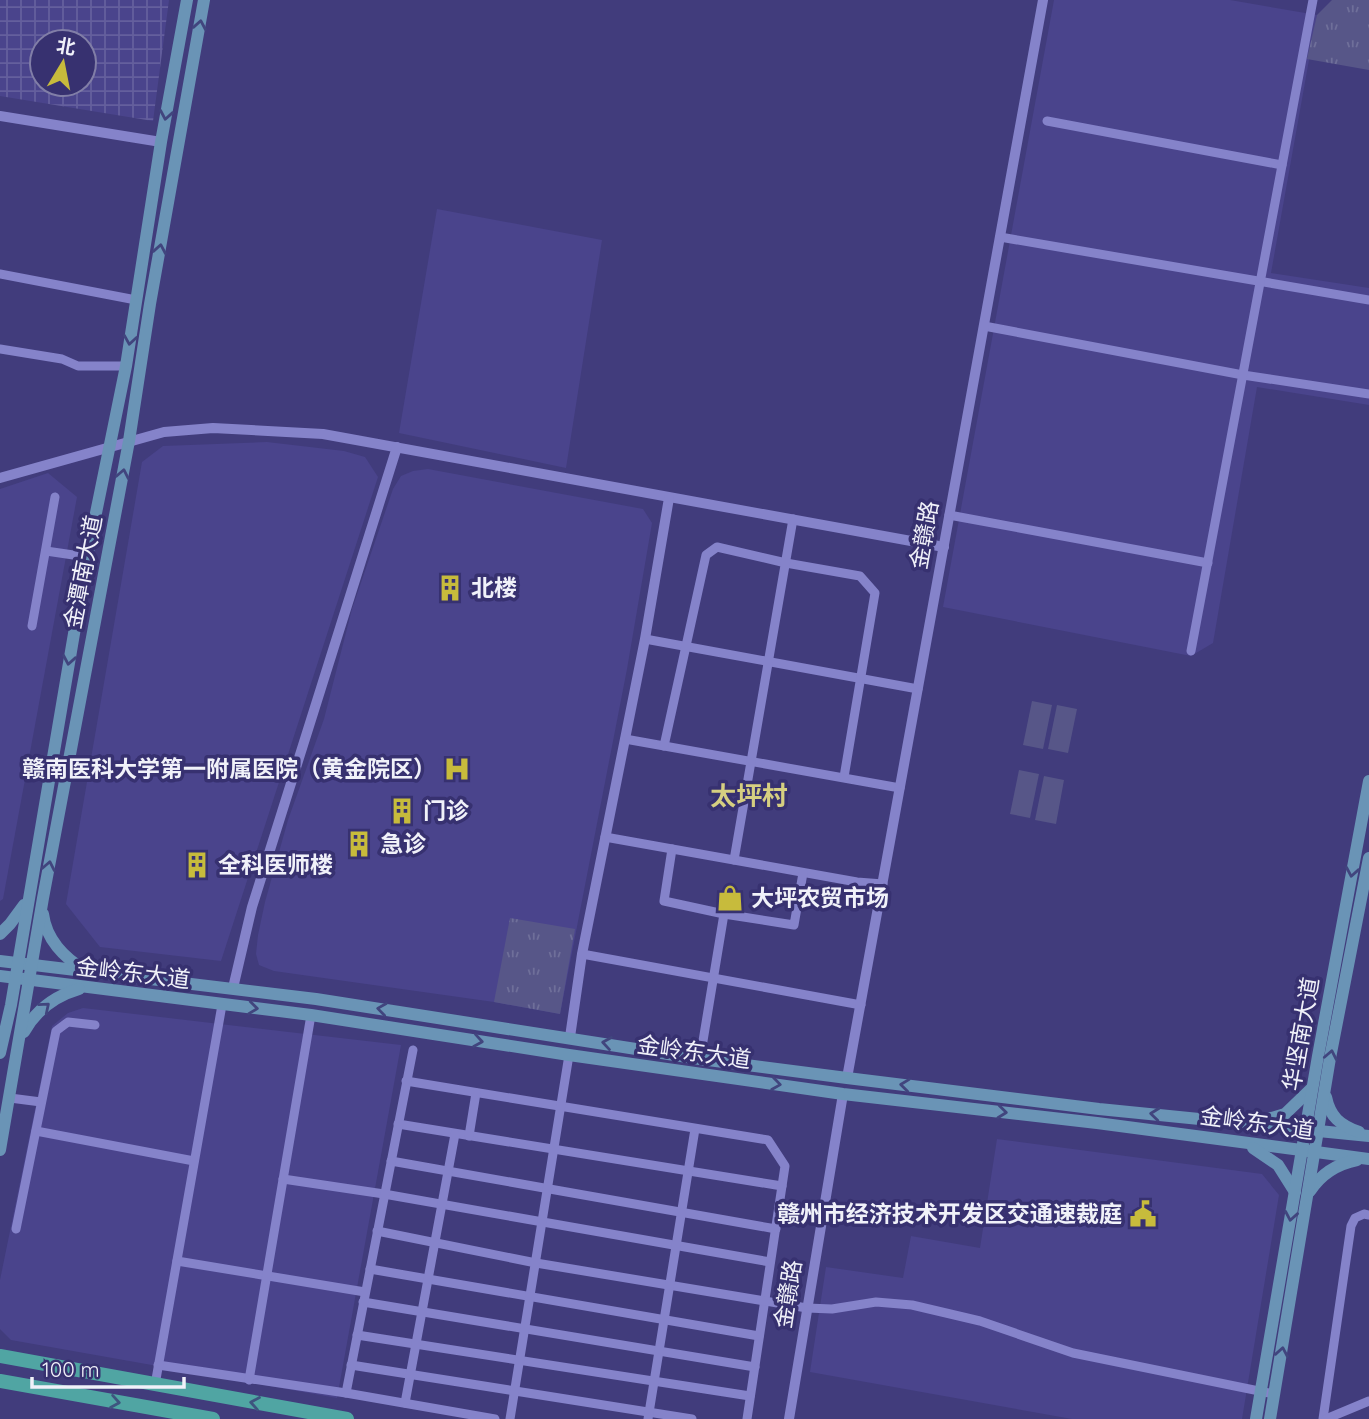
<svg xmlns="http://www.w3.org/2000/svg" width="1369" height="1419" font-family="Quicksand,'Noto Sans SC',sans-serif">
<style>
.built{fill:#4a448c}
.industrial{fill:url(#industrial-grid);fill-rule:evenodd}
.grass{fill:url(#grass-tufts)}
.pitch{fill:#575688}
.lines{fill:none;stroke-linecap:round;stroke-linejoin:round}
.minor{stroke:#8583ca;stroke-width:9}
.tertiary{stroke:#8583ca;stroke-width:10}
.secondary{stroke:#6a94b6;stroke-width:12}
.primary{stroke:#50a5a3;stroke-width:14}
.oneway{stroke:#41457e}
.oneway2{stroke:#3e547f}
.labels{text-anchor:middle;stroke-width:7;stroke-linejoin:round;paint-order:stroke}
.street-label{font-size:23px;fill:#f0f1f9;stroke:#373170}
.poi-label{font-size:23px;font-weight:bold;fill:#f0f1f9;stroke:#373170;text-anchor:start}
.quarter-label{font-size:26px;font-weight:bold;fill:#d6cf81;stroke:#373170}
</style>
<defs>
<pattern id="industrial-grid" width="8" height="8" patternUnits="userSpaceOnUse" patternTransform="scale(1.75)"><rect width="8" height="8" fill="#4a448c"/><path d="M0 4h8M4 0v8" fill="none" stroke="#645f9d"/></pattern>
<pattern id="grass-tufts" width="24" height="20" patternUnits="userSpaceOnUse" patternTransform="scale(1.75)"><rect width="24" height="20" fill="#575688"/><path d="M3 7l-1-3M5 7V3M7 7l1-3M15 17l-1-3M17 17v-4M19 17l1-3" fill="none" stroke="#6f6f9a"/></pattern>
</defs>
<rect width="100%" height="100%" fill="#413c7c"/>
<!-- built -->
<g class="built">
<path d="M1054,0H1230L1317,15L1271,273L1369,288V405L1257,387L1213,643L1191,656L943,607Z"/>
<path d="M437,209L602,240L566,468L399,433Z"/>
<path d="M267,442L344,451L365,457L378,477L221,961L100,947L66,904L142,462L163,446Z"/>
<path d="M428,469L643,509L652,523L627,669L560,1014L494,1002L274,971L259,965L256,954L258,935L265,902L288,820L324,719L352,609L393,489L401,476L413,471Z"/>
<path d="M48,473L77,497L3,899L0,901V489Z"/>
<path d="M83,1008L401,1045L337,1398L11,1340L0,1329V1280L52,1026L68,1013Z"/>
<path d="M997,1139L1262,1174L1279,1195L1242,1419H1072L810,1372L826,1267L903,1278L911,1236L980,1248Z"/>
</g>
<!-- industrial -->
<path class="industrial" d="M0,0H169L153,121L0,96ZM42,42H84V84H42Z"/>
<!-- grass -->
<g class="grass">
<path d="M1332,0H1369V70L1307,59L1317,15Z"/>
<path d="M510,918L575,929L560,1014L494,1002Z"/>
</g>
<!-- pitch -->
<g class="pitch">
<path d="M1032,701L1052,705L1043,749L1023,745Z"/>
<path d="M1057,705L1077,709L1068,753L1048,749Z"/>
<path d="M1019,770L1039,774L1030,818L1010,814Z"/>
<path d="M1044,776L1064,780L1056,824L1035,820Z"/>
</g>
<g class="lines">
<!-- minor -->
<g class="minor">
<path d="M1047,121L1282,165"/>
<path d="M1000,237L1369,300"/>
<path d="M0,274L136,300"/>
<path d="M984,326L1243,375L1369,394"/>
<path d="M0,349L62,359L78,366H126"/>
<path d="M949,515L1208,563"/>
<path d="M46,551L87,557"/>
<path d="M32,626L55,497"/>
<path d="M645,639L918,689"/>
<path d="M1191,651L1313,0"/>
<path d="M625,739L900,788"/>
<path d="M664,746L706,555L717,547L786,563L860,576L875,593L844,777"/>
<path d="M605,837L857,882L883,884"/>
<path d="M672,849L664,901L724,914L794,925L803,873"/>
<path d="M734,860L793,519"/>
<path d="M582,954L861,1005"/>
<path d="M700,1059L724,914"/>
<path d="M406,1081L768,1140L785,1166L747,1419"/>
<path d="M10,1098L41,1102"/>
<path d="M398,1124L782,1186"/>
<path d="M36,1131L194,1161"/>
<path d="M469,1136L476,1093"/>
<path d="M391,1161L776,1229"/>
<path d="M283,1179L384,1194L770,1262"/>
<path d="M16,1229L56,1031L68,1022L95,1025"/>
<path d="M377,1231L536,1263L807,1308L832,1309L876,1302L912,1305L980,1321L1073,1353L1274,1394"/>
<path d="M177,1261L365,1292"/>
<path d="M370,1269L759,1336"/>
<path d="M363,1302L755,1367"/>
<path d="M357,1335L750,1396"/>
<path d="M158,1365L346,1393L495,1419"/>
<path d="M351,1365L692,1419"/>
<path d="M249,1380L311,1015"/>
<path d="M155,1385L222,1005"/>
<path d="M346,1393L413,1050"/>
<path d="M405,1403L455,1134"/>
<path d="M510,1419L569,1055"/>
<path d="M648,1419L695,1129"/>
<path d="M1323,1419L1351,1226L1355,1218L1364,1214L1369,1215"/>
<path d="M1326,1419L1369,1401"/>
</g>
<!-- tertiary -->
<g class="tertiary">
<path d="M0,116L161,142"/>
<path d="M0,478L164,432L213,428L323,434L944,547"/>
<path d="M233,988L252,907L397,447"/>
<path d="M570,1037L582,954L645,639L669,498"/>
<path d="M847,1078L1043,0"/>
<path d="M789,1419L843,1094"/>
</g>
<!-- secondary -->
<g class="secondary">
<path d="M43,914C46,939 64,958 85,970"/>
<path d="M0,934L10,924L24,905"/>
<path d="M0,961L316,999L700,1059L847,1078L1099,1109L1369,1136"/>
<path d="M0,976L311,1015L569,1055L843,1094L1097,1123L1369,1159"/>
<path d="M24,1032C36,1010 55,996 79,989"/>
<path d="M0,1053L11,1005L87,557L126,366L161,142L187,0"/>
<path d="M1326,1097C1330,1117 1340,1125 1359,1132"/>
<path d="M1258,1122L1285,1114L1312,1088"/>
<path d="M1253,1148L1278,1165L1295,1192"/>
<path d="M0,1150L43,898L129,441L150,304L204,0"/>
<path d="M1310,1191C1321,1174 1337,1164 1357,1160"/>
<path d="M1256,1419L1318,1056L1369,781"/>
<path d="M1270,1419L1330,1058L1369,858"/>
</g>
<!-- primary -->
<g class="primary">
<path d="M0,1356L347,1419"/>
<path d="M0,1381L213,1419"/>
</g>
</g>
<!-- one-way arrows -->
<defs><path id="oneway-chevron" d="M-2-3.5L2.5 0L-2 3.5" fill="none" stroke-width="1.6" stroke-linecap="round" stroke-linejoin="round" transform="scale(1.75)"/></defs>
<g class="oneway">
<use href="#oneway-chevron" transform="translate(200 25) rotate(-80)"/>
<use href="#oneway-chevron" transform="translate(166 115) rotate(100)"/>
<use href="#oneway-chevron" transform="translate(160 249) rotate(-80)"/>
<use href="#oneway-chevron" transform="translate(130 340) rotate(99)"/>
<use href="#oneway-chevron" transform="translate(123 474) rotate(-79)"/>
<use href="#oneway-chevron" transform="translate(69 660) rotate(100)"/>
<use href="#oneway-chevron" transform="translate(49 866) rotate(-79)"/>
<use href="#oneway-chevron" transform="translate(1352 872) rotate(100)"/>
<use href="#oneway-chevron" transform="translate(45 1007) rotate(-40)"/>
<use href="#oneway-chevron" transform="translate(253 1008) rotate(7)"/>
<use href="#oneway-chevron" transform="translate(382 1009) rotate(-172)"/>
<use href="#oneway-chevron" transform="translate(478 1041) rotate(9)"/>
<use href="#oneway-chevron" transform="translate(607 1043) rotate(-171)"/>
<use href="#oneway-chevron" transform="translate(1331 1055) rotate(-79)"/>
<use href="#oneway-chevron" transform="translate(776 1084) rotate(8)"/>
<use href="#oneway-chevron" transform="translate(905 1085) rotate(-173)"/>
<use href="#oneway-chevron" transform="translate(1002 1112) rotate(6)"/>
<use href="#oneway-chevron" transform="translate(1155 1114) rotate(-174)"/>
<use href="#oneway-chevron" transform="translate(1291 1216) rotate(100)"/>
<use href="#oneway-chevron" transform="translate(1282 1352) rotate(-80)"/>
</g>
<g class="oneway2">
<use href="#oneway-chevron" transform="translate(115 1402) rotate(10)"/>
<use href="#oneway-chevron" transform="translate(255 1403) rotate(-170)"/>
</g>
<!-- icons -->
<defs>
<g id="building-bare" transform="scale(2.1)"><path d="M-4-6H4V6H1V3H-1V6H-4ZM-2.5-4.3h1.7v1.8h-1.7ZM.8-4.3h1.7v1.8H.8ZM-2.5-1h1.7V.8h-1.7ZM.8-1h1.7V.8H.8Z" fill="#c7bb3c" stroke="#373170" stroke-width="2.5" paint-order="stroke"/></g>
<g id="hospital-bare" transform="scale(2.1)"><path d="M-5-5h3v3.5h4V-5h3V5h-3V1.5h-4V5h-3Z" fill="#c7bb3c" stroke="#373170" stroke-width="2.5" paint-order="stroke"/></g>
<g id="shop-bare" transform="scale(2.1)"><path d="M-5-2.5h2.3a2.7 3.5 0 0 1 5.4 0H5L5.5 6h-11ZM-1.5-2.5h3a1.5 2.3 0 0 0-3 0Z" fill="#c7bb3c" stroke="#373170" stroke-width="2.5" paint-order="stroke"/></g>
<g id="civic-bare" transform="scale(2.1)"><path d="M-.6-6.5H3V-4.5H.6V-3L4-1V1h2V6H-6V1h2V-1L-.6-3ZM-1.2 2.5V6h2.4V2.5Z" fill="#c7bb3c" stroke="#373170" stroke-width="2.5" paint-order="stroke"/></g>
</defs>
<g fill-rule="evenodd">
<use href="#building-bare" x="450" y="588"/>
<use href="#hospital-bare" x="457" y="769"/>
<use href="#building-bare" x="402" y="811"/>
<use href="#building-bare" x="359" y="844"/>
<use href="#building-bare" x="197" y="865"/>
<use href="#shop-bare" x="730" y="898"/>
<use href="#civic-bare" x="1143" y="1214"/>
</g>
<g class="labels">
<!-- street labels -->
<g class="street-label">
<text transform="translate(924 535) rotate(-80)" y="8">金赣路</text>
<text transform="translate(83 572) rotate(-79)" y="8">金潭南大道</text>
<text transform="translate(133 973) rotate(7)" y="8">金岭东大道</text>
<text transform="translate(1301 1034) rotate(-80)" y="8">华坚南大道</text>
<text transform="translate(694 1052) rotate(8)" y="8">金岭东大道</text>
<text transform="translate(1257 1123) rotate(8)" y="8">金岭东大道</text>
<text transform="translate(788 1294) rotate(-81)" y="8">金赣路</text>
</g>
<!-- poi labels -->
<g class="poi-label">
<text x="471" y="596">北楼</text>
<text x="436" y="777" text-anchor="end">赣南医科大学第一附属医院（黄金院区）</text>
<text x="423" y="819">门诊</text>
<text x="380" y="852">急诊</text>
<text x="218" y="873">全科医师楼</text>
<text x="751" y="906">大坪农贸市场</text>
<text x="1122" y="1222" text-anchor="end">赣州市经济技术开发区交通速裁庭</text>
</g>
<!-- quarter labels -->
<g class="quarter-label">
<text x="749" y="805">太坪村</text>
</g>
</g>
<!-- north arrow -->
<g transform="translate(63 63) rotate(10)"><circle r="33" fill="#373170" stroke="#817ea7" stroke-width="2"/>
<path d="M0-5L12 26L0 18L-12 26Z" fill="#c7bb3c"/>
<text y="-10" font-size="19" font-weight="bold" text-anchor="middle" fill="#f0f1f9">北</text>
</g>
<!-- scale -->
<path d="M32 1377v10h152v-10" fill="none" stroke="#f0f1f9" stroke-width="3.5"/>
<text x="42" y="1377" font-size="21" fill="#f0f1f9" stroke="#373170" stroke-width="5" paint-order="stroke">100 m</text>
</svg>
